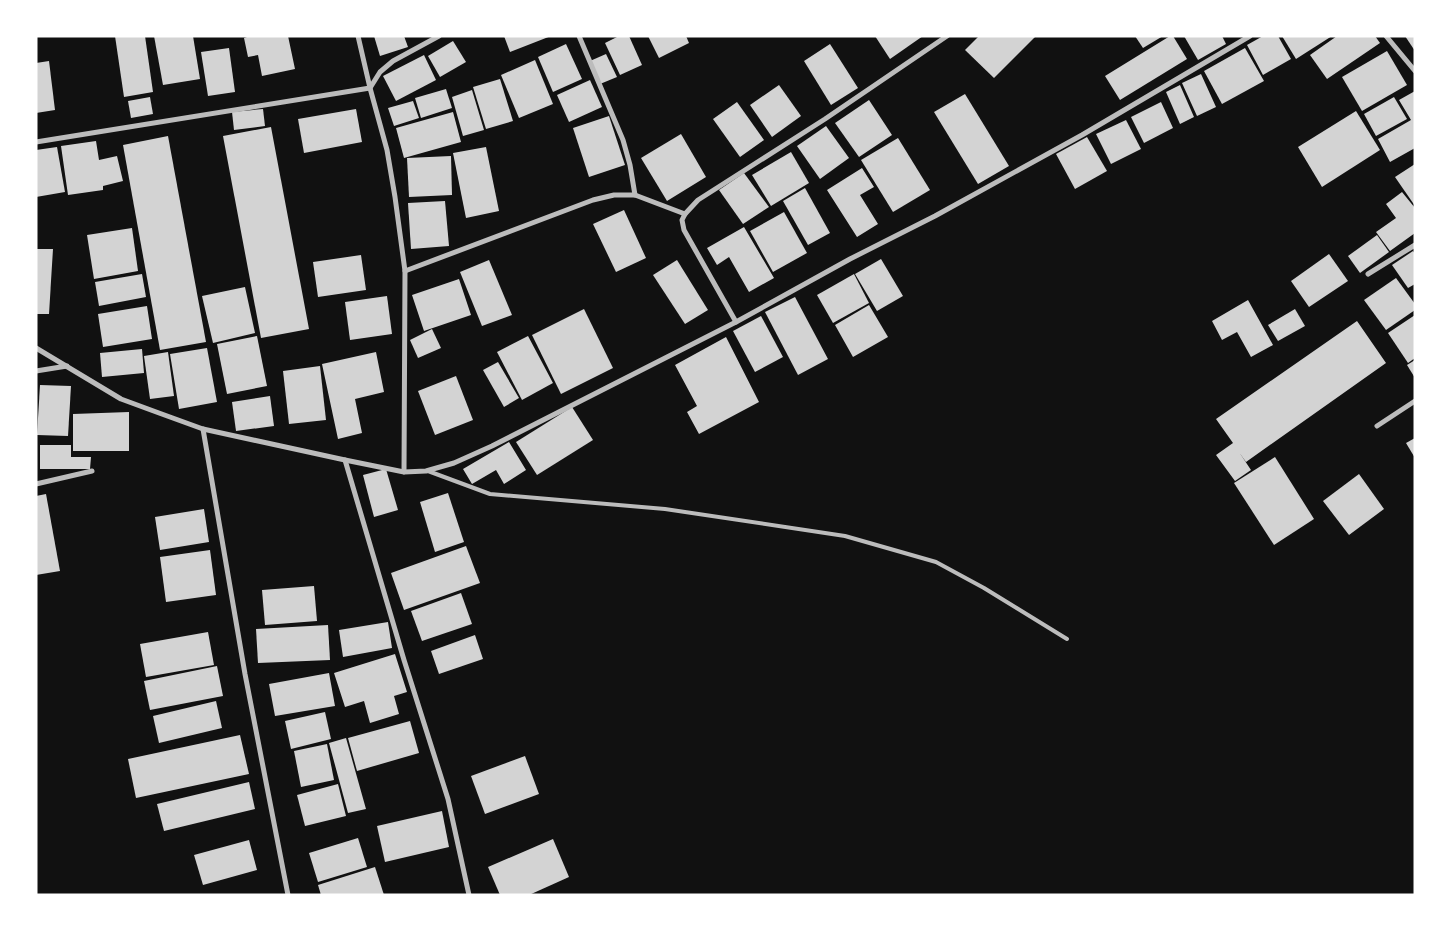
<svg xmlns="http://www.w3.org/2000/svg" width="1451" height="931" font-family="'Sofia Sans Condensed',sans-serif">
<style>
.building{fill:#d3d3d3}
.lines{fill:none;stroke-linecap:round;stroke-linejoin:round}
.service{stroke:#bcbcbc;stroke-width:4}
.minor{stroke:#bcbcbc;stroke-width:5}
</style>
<rect width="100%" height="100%" fill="#111"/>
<!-- building -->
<g class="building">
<path d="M115,36H145L153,92L124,97Z"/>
<path d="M154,36H193L200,79L163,85Z"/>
<path d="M250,36H288L295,69L262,76L258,55L248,57L244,38Z"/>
<path d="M374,36H404L408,47L380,56Z"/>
<path d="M504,36H551L510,52Z"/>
<path d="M619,36H629L642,65L620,75L605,43Z"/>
<path d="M648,36H686L689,43L659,58Z"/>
<path d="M875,36H923L890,59Z"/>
<path d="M979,36H1036L994,78L965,50Z"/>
<path d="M1135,36H1163L1143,48Z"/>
<path d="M1170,36H1173L1187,59L1120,100L1105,76Z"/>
<path d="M1184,36H1222L1226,44L1198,60Z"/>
<path d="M1263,36H1278L1291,59L1263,75L1247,45Z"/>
<path d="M1282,36H1332L1296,59Z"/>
<path d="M1337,36H1375L1380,43L1327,79L1310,55Z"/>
<path d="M1405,36H1415V51Z"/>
<path d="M453,41L466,62L440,77L428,56Z"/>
<path d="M566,44L582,79L553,92L538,57Z"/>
<path d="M830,44L858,88L831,105L804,61Z"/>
<path d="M229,48L235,92L208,96L201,52Z"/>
<path d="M1245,48L1264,81L1222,104L1204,71Z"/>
<path d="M1387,51L1407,85L1362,111L1342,77Z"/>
<path d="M606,54L617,77L600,84L590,61Z"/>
<path d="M424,55L436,80L396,101L383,76Z"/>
<path d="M535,60L553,104L519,118L501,75Z"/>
<path d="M49,61L55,110L36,113V63Z"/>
<path d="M1201,74L1216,107L1197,116L1182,83Z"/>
<path d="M500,79L513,121L486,129L473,87Z"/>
<path d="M590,80L602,107L569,122L557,95Z"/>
<path d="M779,85L801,116L772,137L750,105Z"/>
<path d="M1180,85L1194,117L1180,124L1166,92Z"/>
<path d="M446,89L452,108L421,118L415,98Z"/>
<path d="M472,90L484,130L463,136L452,97Z"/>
<path d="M1415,91V148L1390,162L1378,139L1411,120L1399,100Z"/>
<path d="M965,94L1009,166L978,184L934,112Z"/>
<path d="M150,97L153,114L131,118L128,101Z"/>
<path d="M1394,97L1407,119L1376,136L1364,114Z"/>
<path d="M869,100L892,135L859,157L835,123Z"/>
<path d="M413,101L419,118L394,126L388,108Z"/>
<path d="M737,102L764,140L740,157L713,119Z"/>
<path d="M1161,102L1173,128L1144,143L1131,117Z"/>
<path d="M263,109L265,126L234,130L232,112Z"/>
<path d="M356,109L362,142L304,153L298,119Z"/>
<path d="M1356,111L1380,150L1322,187L1298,147Z"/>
<path d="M453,112L461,142L404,158L396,128Z"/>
<path d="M609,116L625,165L589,177L573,128Z"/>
<path d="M1126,120L1141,149L1111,164L1096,134Z"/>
<path d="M826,126L849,158L820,179L797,146Z"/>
<path d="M271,127L309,329L261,338L223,136Z"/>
<path d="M681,134L706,177L667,201L641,158Z"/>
<path d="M168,136L206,342L160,350L123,145Z"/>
<path d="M1087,137L1107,171L1075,189L1056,154Z"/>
<path d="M898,138L930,190L893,212L861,160Z"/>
<path d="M96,141L99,160L117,156L123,181L103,186V190L68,195L61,146Z"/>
<path d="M57,147L65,192L36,197V150Z"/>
<path d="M486,147L499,211L466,218L453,153Z"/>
<path d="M791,152L809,183L771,206L752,175Z"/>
<path d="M451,156L452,195L409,197L407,158Z"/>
<path d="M1415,164V206L1395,177Z"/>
<path d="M862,168L874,187L860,195L878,224L857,237L827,190Z"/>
<path d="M744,173L769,207L743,224L719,190Z"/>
<path d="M805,188L830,233L808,245L783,201Z"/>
<path d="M1402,192L1415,208V233L1390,251L1376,232L1396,218L1386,204Z"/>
<path d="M445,201L449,246L411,249L408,203Z"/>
<path d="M624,210L646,258L616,272L593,224Z"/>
<path d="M784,212L807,253L773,272L750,231Z"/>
<path d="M744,227L774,278L749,292L729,257L717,265L707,248Z"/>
<path d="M132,228L138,271L94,279L87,235Z"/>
<path d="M1377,235L1389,252L1360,273L1348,256Z"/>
<path d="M36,249H53L49,314H36Z"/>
<path d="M1413,251L1415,254V284L1408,288L1392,265Z"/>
<path d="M1329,254L1348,281L1309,307L1291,281Z"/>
<path d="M361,255L366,290L318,297L313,262Z"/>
<path d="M881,259L903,296L877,311L855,274Z"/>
<path d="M489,260L512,315L482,326L460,272Z"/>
<path d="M677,260L708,310L685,324L653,275Z"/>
<path d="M142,274L146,297L99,306L95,282Z"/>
<path d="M854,274L869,303L833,323L817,295Z"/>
<path d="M1396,278L1415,304V310L1386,330L1364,300Z"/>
<path d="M459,279L471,315L424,331L412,295Z"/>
<path d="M245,287L255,333L213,343L202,296Z"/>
<path d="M387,296L392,334L350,340L345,302Z"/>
<path d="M795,297L828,359L798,375L765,312Z"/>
<path d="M1248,300L1273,345L1251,357L1237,332L1222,340L1212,321Z"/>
<path d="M869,305L888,337L853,357L835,325Z"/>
<path d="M147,306L152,339L103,347L98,314Z"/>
<path d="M584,309L613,368L561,394L532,335Z"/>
<path d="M1295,309L1305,326L1278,341L1268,325Z"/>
<path d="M1415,315V358L1408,363L1388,333Z"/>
<path d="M761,316L783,357L755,372L733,331Z"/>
<path d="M1357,321L1386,363L1246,462L1239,452L1251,470L1235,481L1216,455L1233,443L1216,419Z"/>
<path d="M432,329L441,348L418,358L410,340Z"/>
<path d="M257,336L267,386L227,394L217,344Z"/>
<path d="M528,336L553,383L522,400L497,352Z"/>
<path d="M726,337L759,402L699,434L687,412L697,406L675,365Z"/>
<path d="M207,348L217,402L179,409L170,354Z"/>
<path d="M142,349L144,373L102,377L100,353Z"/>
<path d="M168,352L174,396L150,399L144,356Z"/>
<path d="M376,352L384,392L355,399L362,433L338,439L322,364Z"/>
<path d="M1415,360V378L1407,365Z"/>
<path d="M498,362L519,398L504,407L483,370Z"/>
<path d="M320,366L326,420L289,424L283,371Z"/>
<path d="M456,376L473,420L435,435L418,391Z"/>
<path d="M40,385L71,386L68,436L37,435Z"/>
<path d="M270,396L274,426L236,431L232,402Z"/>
<path d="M572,407L593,440L537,475L516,442Z"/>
<path d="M129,412V451H73V414Z"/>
<path d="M1415,438V458L1406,443Z"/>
<path d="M509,442L526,470L504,484L496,470L472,484L463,469Z"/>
<path d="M40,445H71V457H91L90,469H40Z"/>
<path d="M1275,457L1314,519L1274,545L1234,483Z"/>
<path d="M386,469L398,510L374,517L363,475Z"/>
<path d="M1359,474L1384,509L1349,535L1323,501Z"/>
<path d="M448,493L464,542L435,552L420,502Z"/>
<path d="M46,494L60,571L36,575V496Z"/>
<path d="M204,509L209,542L160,550L155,517Z"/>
<path d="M466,546L480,583L404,610L391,573Z"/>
<path d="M210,550L216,595L166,602L160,557Z"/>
<path d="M314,586L317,621L265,625L262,590Z"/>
<path d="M461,593L472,624L422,641L411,611Z"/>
<path d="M388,622L392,648L343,657L339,630Z"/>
<path d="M328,625L330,660L258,663L256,629Z"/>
<path d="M208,632L214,665L146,677L140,644Z"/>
<path d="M475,635L483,659L439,674L431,651Z"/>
<path d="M395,654L407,692L394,696L399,714L370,723L364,701L345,707L334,673Z"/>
<path d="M217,666L223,696L150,710L144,681Z"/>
<path d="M329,673L335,706L275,716L269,684Z"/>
<path d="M216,701L222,728L159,743L153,716Z"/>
<path d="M325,712L331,739L291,749L285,721Z"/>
<path d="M410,721L419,753L357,771L348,738Z"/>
<path d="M240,735L249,774L136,798L128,759Z"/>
<path d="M346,738L366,809L348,813L329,743Z"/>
<path d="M327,744L334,780L301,787L294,751Z"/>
<path d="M525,756L539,794L485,814L471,776Z"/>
<path d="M249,782L255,809L164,831L157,804Z"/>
<path d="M338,784L346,816L305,826L297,795Z"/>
<path d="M442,811L449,847L385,862L377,826Z"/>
<path d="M358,838L367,867L318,882L309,853Z"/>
<path d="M553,839L569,877L529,895H500L488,867Z"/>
<path d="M249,840L257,870L203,885L194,855Z"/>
<path d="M375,867L384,895H321L318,885Z"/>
</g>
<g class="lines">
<!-- service -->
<path class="service" d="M428,471L490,494L665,509L845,536L936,562L984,588L1067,639"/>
<!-- minor -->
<g class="minor">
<path d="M358,36L370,88L387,150L395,197L405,271L404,472"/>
<path d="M579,36L623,140L630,165L635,195"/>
<path d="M1386,36L1415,71"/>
<path d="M36,142L370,88L380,72L393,61L439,36"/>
<path d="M405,271L593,200L614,195H635L685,214"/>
<path d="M1368,274L1415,245"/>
<path d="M736,322L684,230L682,220L685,214L698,200L825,119L947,36"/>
<path d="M36,348L121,399L159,413L203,429L345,460L404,472L426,471L454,463L492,446L736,322L850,259L935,216L1082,135L1250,36"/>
<path d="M36,371L67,366"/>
<path d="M1377,426L1415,401"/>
<path d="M203,429L245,674L288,895"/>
<path d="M345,460L404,660L448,799L469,895"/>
<path d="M36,484L92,471"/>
</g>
</g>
<!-- border -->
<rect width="1451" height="931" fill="none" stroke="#ffffff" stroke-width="75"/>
</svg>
